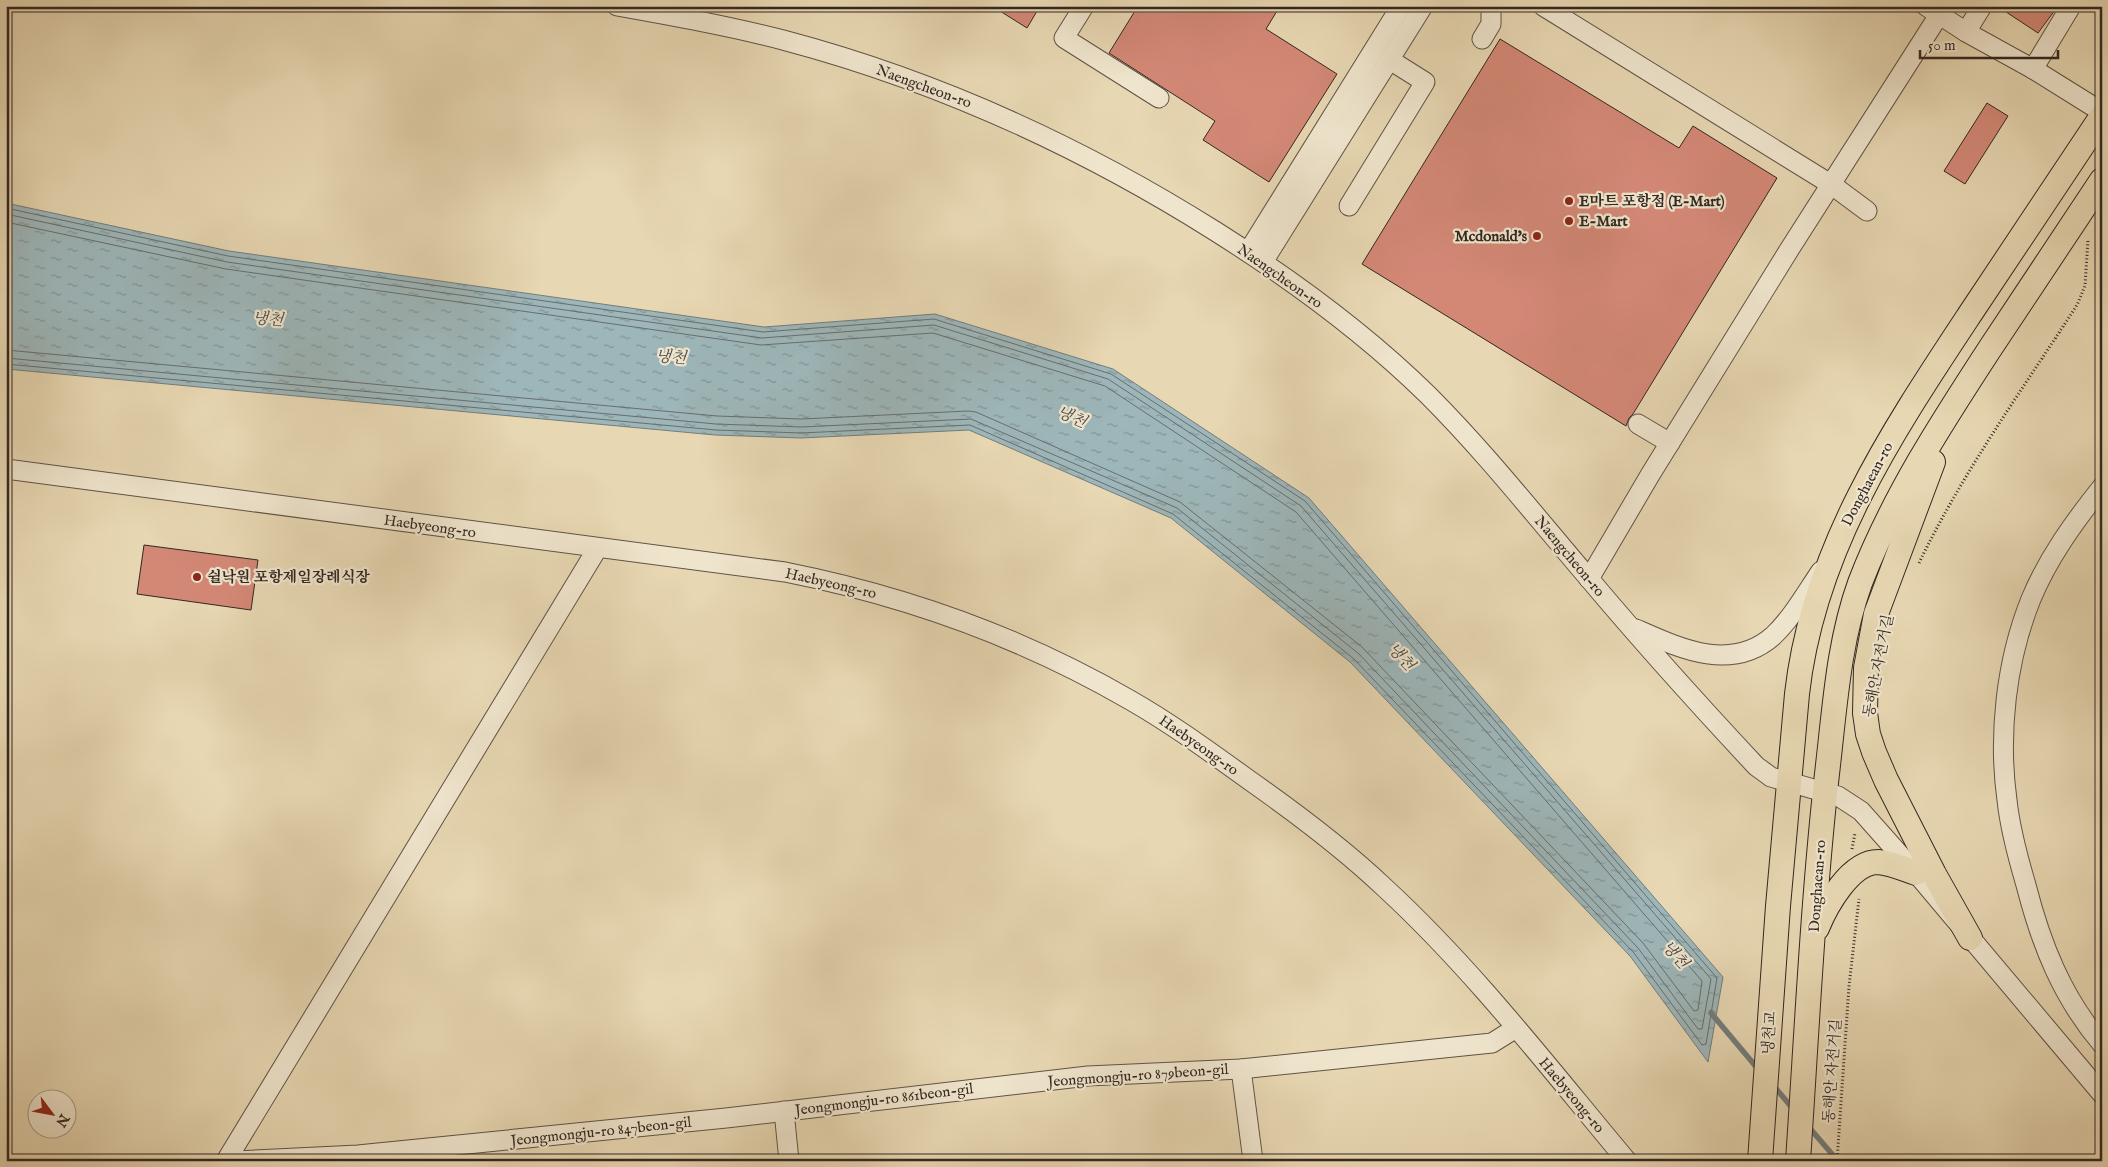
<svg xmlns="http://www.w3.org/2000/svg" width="2108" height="1167" font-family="'IM FELL English','Noto Serif KR',serif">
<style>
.water{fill:url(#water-ripples);stroke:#737d7c}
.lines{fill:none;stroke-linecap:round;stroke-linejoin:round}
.shore{stroke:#686e6d;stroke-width:1}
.stream{stroke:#737d7c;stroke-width:5.5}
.building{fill:#d38876;stroke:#332721}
.minor-casing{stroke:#605345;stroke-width:21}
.major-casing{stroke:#332721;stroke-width:26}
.path{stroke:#332721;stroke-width:3;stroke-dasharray:1 2.5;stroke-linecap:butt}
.minor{stroke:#efe5cd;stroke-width:19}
.major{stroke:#e7d7b2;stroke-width:24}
.poi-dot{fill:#8f2418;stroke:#efe5cd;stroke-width:2}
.labels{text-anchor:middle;stroke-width:4.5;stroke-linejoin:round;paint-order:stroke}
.street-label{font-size:15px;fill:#332721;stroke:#efe5cd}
.poi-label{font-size:15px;font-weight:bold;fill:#332721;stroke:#efe5cd;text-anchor:start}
.water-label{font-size:16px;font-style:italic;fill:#4e4b47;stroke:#efe5cd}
</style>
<defs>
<pattern id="water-ripples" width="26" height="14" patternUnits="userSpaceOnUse" patternTransform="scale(1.25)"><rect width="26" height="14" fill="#9db6b9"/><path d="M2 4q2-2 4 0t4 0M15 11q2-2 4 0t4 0" fill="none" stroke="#819496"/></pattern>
</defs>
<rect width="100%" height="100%" fill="#e7d7b2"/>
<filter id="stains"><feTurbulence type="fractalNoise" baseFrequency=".004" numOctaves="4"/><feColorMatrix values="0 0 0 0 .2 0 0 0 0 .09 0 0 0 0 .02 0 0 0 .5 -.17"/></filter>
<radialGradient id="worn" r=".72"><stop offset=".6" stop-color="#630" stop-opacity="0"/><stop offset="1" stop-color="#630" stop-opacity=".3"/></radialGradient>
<!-- water -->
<path class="water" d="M6,203L229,251L764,327L935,314L1113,369L1309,498L1723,977L1708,1062L1630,956L1350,662L1171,518L969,430L801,438L715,435L6,369Z"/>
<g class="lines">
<!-- shore -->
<g class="shore">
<path d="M6,208L228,256L763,332L934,319L1111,374L1305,501L1717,978L1706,1044L1702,1045L1634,953L1354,659L1173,514L970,425L801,433L716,430L6,364"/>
<path d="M6,214L227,262L762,338L934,325L1108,379L1301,506L1711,979L1702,1029H1698L1638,948L1359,654L1177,508L971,419L801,427L716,424L6,358"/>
<path d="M6,222L226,269L761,345L933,333L1105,386L1296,512L1702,981L1698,1010L1694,1011L1643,943L1362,647L1180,502L976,412L968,411L801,419L717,416L6,350"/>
</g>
<!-- stream -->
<g class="stream">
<path d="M1711,1013L1758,1069"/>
<path d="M1773,1085L1794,1110"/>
<path d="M1807,1125L1838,1161"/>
</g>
</g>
<!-- building -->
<g class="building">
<path d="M992,6H1040L1027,28Z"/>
<path d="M1138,6H1280L1266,29L1337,74L1269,182L1203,140L1215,121L1109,53Z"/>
<path d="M1997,6H2058L2038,33Z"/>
<path d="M1500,39L1679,148L1693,126L1777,178L1633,414L1629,418L1626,426L1362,264Z"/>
<path d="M1987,103L2008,116L1965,184L1944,171Z"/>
<path d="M144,545L258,560L251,610L137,594Z"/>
</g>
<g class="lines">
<!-- minor casing -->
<g class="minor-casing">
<g id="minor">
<path d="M617,6C673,16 729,26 783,40C938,81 1080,146 1215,231C1291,279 1364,332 1428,395C1486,453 1537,518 1591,581C1644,644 1700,706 1756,766L1771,777L1838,796L1861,811L1916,873L2102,1094"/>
<path d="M1084,6L1064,38L1159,98"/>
<path d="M1543,6L1832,185L1867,211"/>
<path d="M1926,6L1966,32L2033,69L2102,112"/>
<path d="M1966,32L1982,6"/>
<path d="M1482,39L1491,24V6"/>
<path d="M2033,69L2071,6"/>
<path d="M1349,206L1425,82L1390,60"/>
<path d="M1248,252L1401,6"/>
<path d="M1263,262L1423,6"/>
<path d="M1638,424L1670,443"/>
<path d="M6,469L785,572C906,596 1023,638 1130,700C1172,724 1210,752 1249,780C1296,813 1343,848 1385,888C1474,970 1549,1068 1627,1161"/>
<path d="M2102,487C2074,522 2048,558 2031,599C2006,661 1998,735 2007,800C2010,829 2018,858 2026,885C2041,944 2062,997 2102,1044"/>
<path d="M1589,579L1650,475L1789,250L1939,15"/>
<path d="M1636,629C1679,648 1731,673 1773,636C1792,618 1806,593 1821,571"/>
<path d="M1241,1069L1253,1161"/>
<path d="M784,1111L789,1161"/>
<path d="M226,1161L597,549"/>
<path d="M235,1161L358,1155L726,1118L1088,1076L1241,1069L1492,1043L1516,1028"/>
</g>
</g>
<!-- major casing -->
<g class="major-casing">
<g id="major">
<path d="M1933,462L1876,614L1866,668L1865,713L1868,734L1874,752L1886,780L1934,874L1970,938"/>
<path d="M1817,928C1826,906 1850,862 1878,862C1891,863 1904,869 1916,873"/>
<path d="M1760,1161L1778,906L1797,694C1813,550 1892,432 1970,314C2014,248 2058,182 2102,116"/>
<path d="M1798,1161C1807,1029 1813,896 1828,765C1835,704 1839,641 1860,583C1892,499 1942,422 1991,347C2028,291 2065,235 2102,180"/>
</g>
</g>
<!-- path -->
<g class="path">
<path d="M1919,563C1963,472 2022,390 2077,305L2085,286L2088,240"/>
<path d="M1852,849L1855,833"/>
<path d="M1837,1161L1849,986L1859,899"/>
</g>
<!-- minor -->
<use href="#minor" class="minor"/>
<!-- major -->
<use href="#major" class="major"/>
</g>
<!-- markers -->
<g class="poi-dot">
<circle cx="1569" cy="201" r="5"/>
<circle cx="1569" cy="221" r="5"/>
<circle cx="1537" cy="236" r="5"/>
<circle cx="197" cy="577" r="5"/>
</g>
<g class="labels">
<!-- street labels -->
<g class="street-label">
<text transform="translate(924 86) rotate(20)" y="5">Naengcheon-ro</text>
<text transform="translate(1280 276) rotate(35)" y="5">Naengcheon-ro</text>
<text transform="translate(1867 484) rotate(-62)" y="5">Donghaean-ro</text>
<text transform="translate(430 526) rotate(8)" y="5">Haebyeong-ro</text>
<text transform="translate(1570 556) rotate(50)" y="5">Naengcheon-ro</text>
<text transform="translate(831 583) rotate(13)" y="5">Haebyeong-ro</text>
<text transform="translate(1878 666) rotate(-79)" y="5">동해안 자전거길</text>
<text transform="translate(1199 745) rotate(35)" y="5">Haebyeong-ro</text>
<text transform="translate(1817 886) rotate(-86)" y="5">Donghaean-ro</text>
<text transform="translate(1769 1033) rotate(-86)" y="5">냉천교</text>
<text transform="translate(1832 1071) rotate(-86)" y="5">동해안 자전거길</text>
<text transform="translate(1138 1075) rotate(-4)" y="5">Jeongmongju-ro 879beon-gil</text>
<text transform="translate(1572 1095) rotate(50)" y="5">Haebyeong-ro</text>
<text transform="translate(884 1099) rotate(-7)" y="5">Jeongmongju-ro 861beon-gil</text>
<text transform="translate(601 1131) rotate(-6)" y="5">Jeongmongju-ro 847beon-gil</text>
</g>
<!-- poi labels -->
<g class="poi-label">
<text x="1579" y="206">E마트 포항점 (E-Mart)</text>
<text x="1579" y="226">E-Mart</text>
<text x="1527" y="241" text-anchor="end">Mcdonald's</text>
<text x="207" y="582">쉴낙원 포항제일장례식장</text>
</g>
<!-- water labels -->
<g class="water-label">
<text transform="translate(268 318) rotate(5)" y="6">냉천</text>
<text transform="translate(671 356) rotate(5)" y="6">냉천</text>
<text transform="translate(1072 416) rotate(24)" y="6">냉천</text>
<text transform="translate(1402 656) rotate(47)" y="6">냉천</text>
<text transform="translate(1676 954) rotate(48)" y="6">냉천</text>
</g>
</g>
<!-- margin -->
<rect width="2108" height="1167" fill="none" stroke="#e7d7b2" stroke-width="25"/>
<rect x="8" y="8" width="2093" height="1152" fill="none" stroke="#332721" stroke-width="2.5"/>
<rect x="12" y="12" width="2083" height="1142" fill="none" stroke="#332721"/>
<!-- north arrow -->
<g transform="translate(52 1114) rotate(122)"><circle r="24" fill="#efe5cd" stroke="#a49988"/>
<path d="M0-4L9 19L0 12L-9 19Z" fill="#8f2418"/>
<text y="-8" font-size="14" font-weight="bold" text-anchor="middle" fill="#332721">N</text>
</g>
<!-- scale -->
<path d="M1920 50v8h138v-8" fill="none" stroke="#332721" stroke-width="2.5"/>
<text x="1928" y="50" font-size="15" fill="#332721" stroke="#efe5cd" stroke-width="4" paint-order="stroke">50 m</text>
<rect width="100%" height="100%" filter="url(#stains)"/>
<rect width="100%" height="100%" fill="url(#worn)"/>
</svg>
